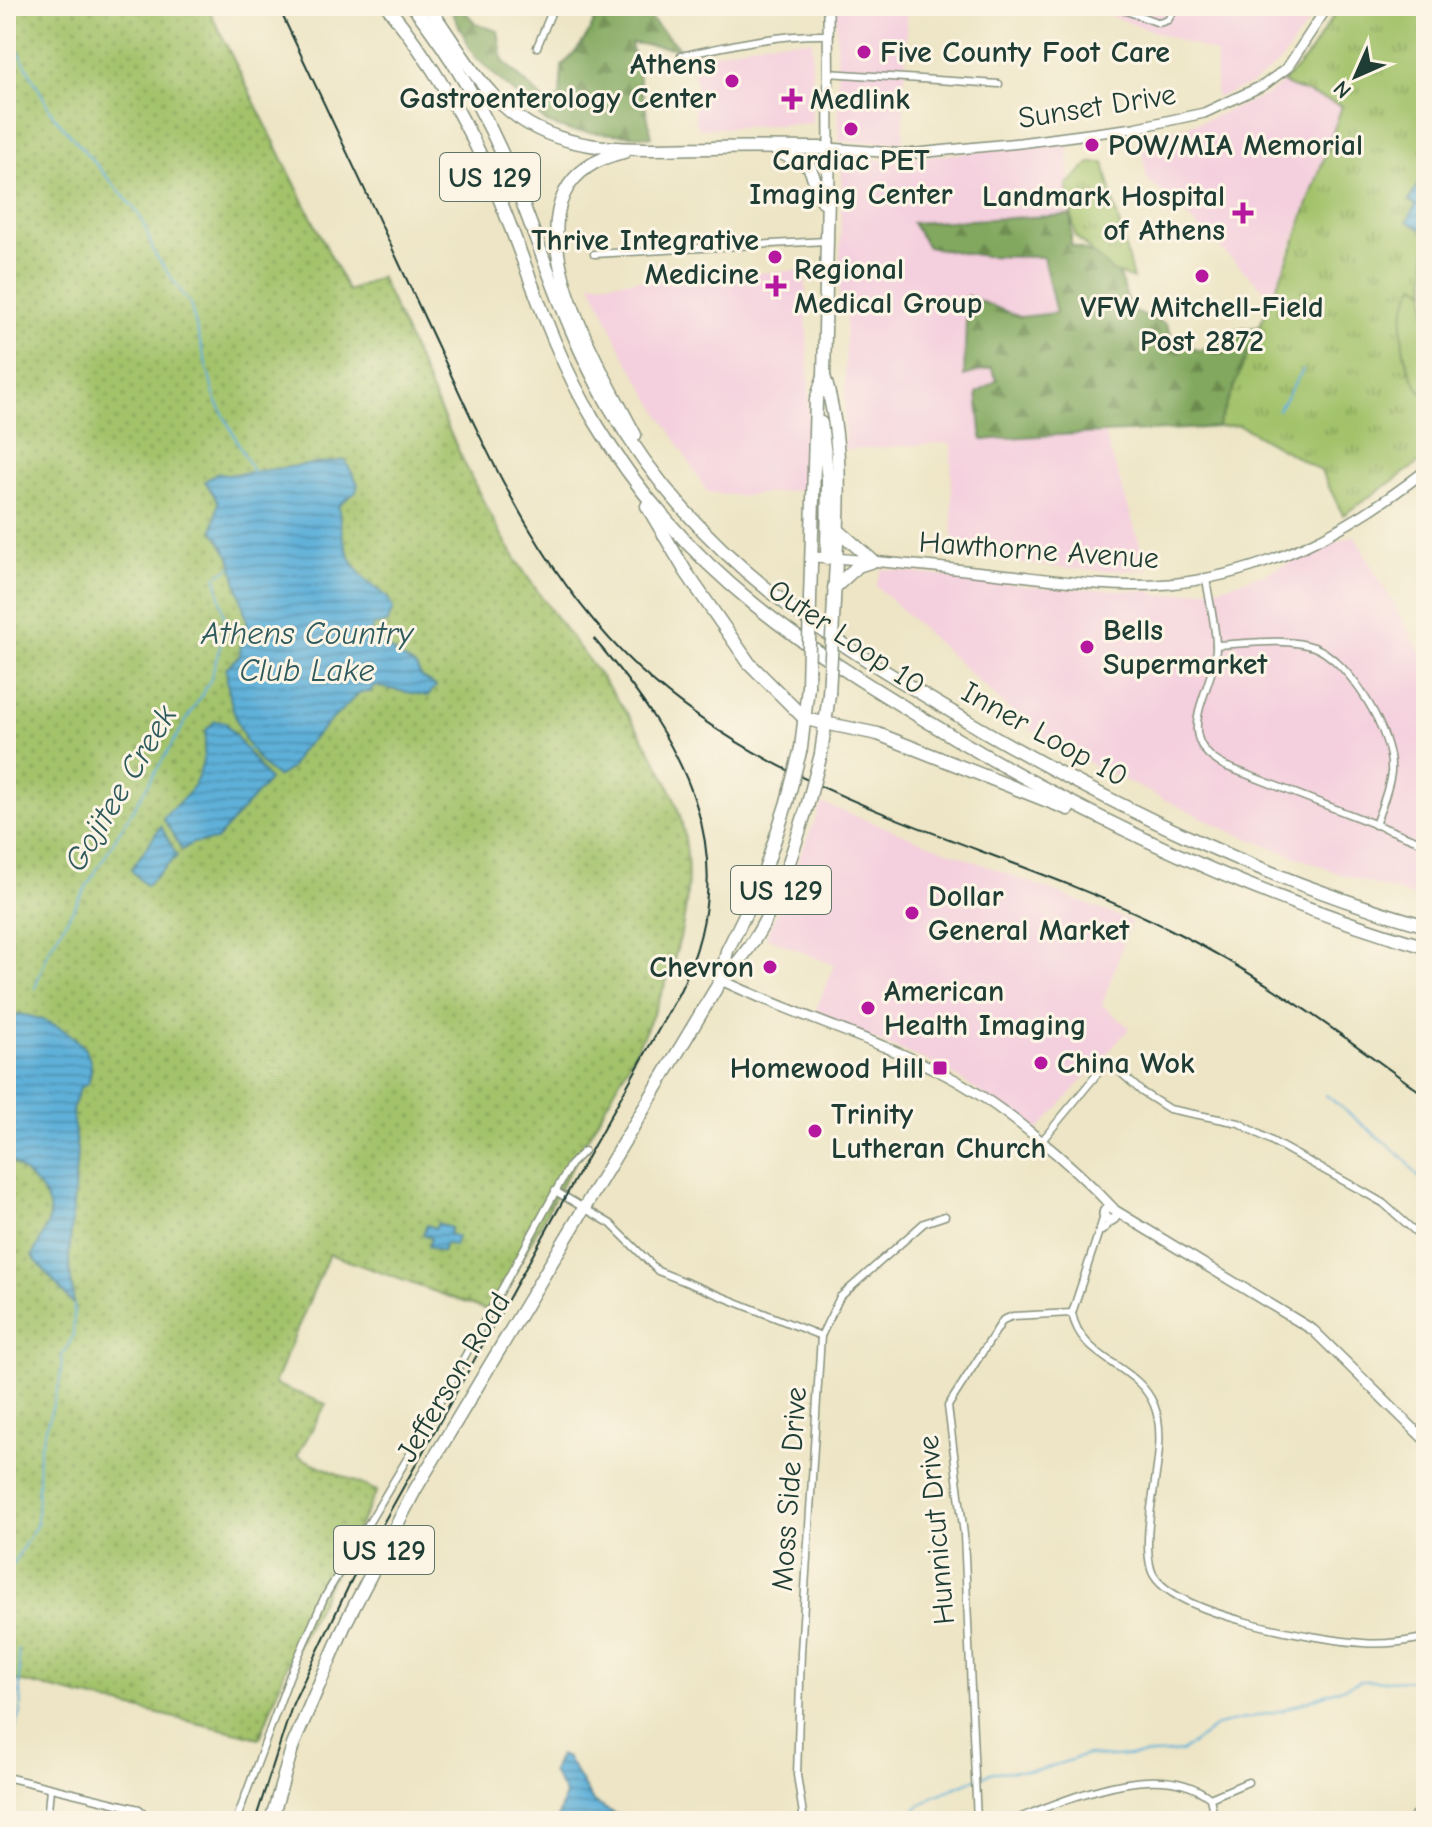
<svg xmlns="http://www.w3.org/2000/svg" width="1432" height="1827" font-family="'Comic Neue',sans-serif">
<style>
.built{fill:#f4cfde}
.grass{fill:url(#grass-dots);stroke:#61804f;stroke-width:2}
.forest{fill:url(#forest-firs);stroke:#507249;stroke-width:2}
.park{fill:url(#park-tufts);stroke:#61804f;stroke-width:2}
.garden{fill:#a3c26a;stroke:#61804f;stroke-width:2}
.water{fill:url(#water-rules);stroke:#3e7686;stroke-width:2}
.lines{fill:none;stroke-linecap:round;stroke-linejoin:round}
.stream{stroke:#5eb0d9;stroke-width:2}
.street-casing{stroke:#86917c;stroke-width:9}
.secondary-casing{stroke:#86917c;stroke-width:12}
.highway-casing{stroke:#86917c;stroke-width:15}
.street{stroke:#fff;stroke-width:6}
.secondary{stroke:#fff;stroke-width:9}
.highway{stroke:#fff;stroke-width:12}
.rail{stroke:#1f3d34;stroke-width:2}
.highway-bridge-casing{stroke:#86917c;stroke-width:15;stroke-linecap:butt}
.highway-bridge{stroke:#fff;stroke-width:12}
.poi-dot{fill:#b5179e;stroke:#fcf5e5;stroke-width:3}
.labels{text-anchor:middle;stroke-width:6;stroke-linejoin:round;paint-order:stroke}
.shield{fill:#fcf5e5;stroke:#617469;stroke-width:2}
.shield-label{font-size:28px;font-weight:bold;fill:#1f3d34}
.poi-label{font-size:30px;font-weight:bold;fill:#1f3d34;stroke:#fcf5e5;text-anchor:start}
.street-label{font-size:30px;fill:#1f3d34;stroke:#fcf5e5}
.water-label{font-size:32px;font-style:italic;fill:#2f5a5d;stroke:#fcf5e5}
</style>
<defs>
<pattern id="grass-dots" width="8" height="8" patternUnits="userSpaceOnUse" patternTransform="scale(2)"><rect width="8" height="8" fill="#a3c26a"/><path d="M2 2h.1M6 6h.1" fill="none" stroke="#849f58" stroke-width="1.8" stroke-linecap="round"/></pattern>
<pattern id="forest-firs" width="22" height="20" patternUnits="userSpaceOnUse" patternTransform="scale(2)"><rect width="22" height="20" fill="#82a85e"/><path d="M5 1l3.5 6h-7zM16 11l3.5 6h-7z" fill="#6a8a4e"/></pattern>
<pattern id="park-tufts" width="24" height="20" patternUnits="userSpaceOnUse" patternTransform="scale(2)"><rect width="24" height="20" fill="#a3c26a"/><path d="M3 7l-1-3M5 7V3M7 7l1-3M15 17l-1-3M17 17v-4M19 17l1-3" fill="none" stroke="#849f58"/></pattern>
<pattern id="water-rules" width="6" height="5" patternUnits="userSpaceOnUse" patternTransform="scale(2)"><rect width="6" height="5" fill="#5eb0d9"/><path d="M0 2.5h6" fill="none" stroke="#4d90b1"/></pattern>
</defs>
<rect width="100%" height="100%" fill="#fcf5e5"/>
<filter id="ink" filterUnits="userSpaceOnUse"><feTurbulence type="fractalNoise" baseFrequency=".0125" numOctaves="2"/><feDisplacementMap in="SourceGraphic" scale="16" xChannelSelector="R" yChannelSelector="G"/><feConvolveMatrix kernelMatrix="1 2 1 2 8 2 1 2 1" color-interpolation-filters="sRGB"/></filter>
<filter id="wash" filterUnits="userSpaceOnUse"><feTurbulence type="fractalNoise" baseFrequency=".006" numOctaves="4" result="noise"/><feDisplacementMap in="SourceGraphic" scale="32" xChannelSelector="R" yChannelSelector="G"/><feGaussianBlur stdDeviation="1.8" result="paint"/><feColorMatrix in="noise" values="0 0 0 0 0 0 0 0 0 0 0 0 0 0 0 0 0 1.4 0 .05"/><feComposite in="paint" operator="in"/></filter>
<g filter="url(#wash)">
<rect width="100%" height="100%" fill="#ede5c5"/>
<!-- built -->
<g class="built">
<path d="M836,6H907L903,142H839Z"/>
<path d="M1082,6H1320L1281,61L1252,84L1216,98V53Z"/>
<path d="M812,40V123L700,129L696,123L693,103L698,99L691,59L763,42Z"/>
<path d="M1282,83L1343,106L1272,297L1147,179L1139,136L1161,134L1203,121L1268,94Z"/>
<path d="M1068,143L1072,224L1065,432L1105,435L1148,569L1105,571L1040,566L953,553L951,443L844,450L846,314H839L842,166L850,159L891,160Z"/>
<path d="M805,270L811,446L809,489L741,496L707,492L623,353L591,283Z"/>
<path d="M1354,535L1426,661V901L1335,872L1230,831L1058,748L1028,727L876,586L882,569L1035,587L1150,591L1160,596L1221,587L1264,574Z"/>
<path d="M822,803L1131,921L1102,1005L1130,1028L1037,1131L942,1067L814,1015L834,965L766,937Z"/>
</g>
<!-- grass -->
<path class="grass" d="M6,6H207L348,291L380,277C425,371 462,472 517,561C565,637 631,704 669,786C728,915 636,1049 576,1159C547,1209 522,1264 489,1311L329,1254L274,1384L326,1404L297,1456L377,1491L287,1665L260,1738L6,1678Z"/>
<!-- forest -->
<g class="forest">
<path d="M449,6H460L476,24L498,31L503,61L546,102L560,97L562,66C576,52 599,27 596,6H638L680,49L631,43L652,137L571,131L547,123L474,56Z"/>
<path d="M1071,215V245L1114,262L1132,311L1166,324L1174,342L1200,351L1233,330L1259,327L1217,427C1139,433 1061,433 982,440L977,393L997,380L991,368L964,376L967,296L1020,317L1056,313L1043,257L983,256L928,247L912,223Z"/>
</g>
<!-- park -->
<g class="park">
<path d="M1340,6H1426V458L1343,515L1321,471L1239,425L1217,427L1293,247L1342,106L1282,83L1306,58Z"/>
<path d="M1090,163H1104L1133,279L1112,271L1075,236L1067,185Z"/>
</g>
<!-- garden -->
<path class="garden" d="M1416,284L1426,291V397C1400,367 1393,319 1416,284Z"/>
<!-- water -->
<g class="water">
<path d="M1418,184L1426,188V219L1421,229L1407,221L1416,205L1409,201Z"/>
<path d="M345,460L358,484L356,492L339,505C339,531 348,565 368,582C379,591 390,595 393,610L387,623L373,626L370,636L416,667L422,678L436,686L428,696L374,686L370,692H360L299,752L291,768L277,777C244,754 228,706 226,668L240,655L241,638L247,621L230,557L213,530L218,502L205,481L217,473L227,475Z"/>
<path d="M215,721L225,722L269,780L216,840L193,843L182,850L163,818C171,807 183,801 190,791C203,772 205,753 206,730Z"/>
<path d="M161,826L177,856L146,886L131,870Z"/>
<path d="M18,1014C51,1018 104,1044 88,1083L80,1088L72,1110L77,1152L69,1260L74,1305L32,1256C50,1222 61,1208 30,1178C22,1171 15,1162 6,1158V1018L11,1020Z"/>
<path d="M438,1223L451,1228L449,1234L457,1237L454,1246L445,1243L442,1252L428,1247L431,1238L423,1234L427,1225L435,1228Z"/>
<path d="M559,1755L567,1758L594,1803L629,1821H557L565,1794L552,1772Z"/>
</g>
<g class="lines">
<!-- stream -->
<g class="stream">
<path d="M6,29L53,115L134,208L144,223L154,253L190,304L215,398L253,472"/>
<path d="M1278,410L1303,370"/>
<path d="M247,750L252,747"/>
<path d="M35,988L48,951L210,681L226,626L216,577L231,567"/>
<path d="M1326,1095L1404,1158L1426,1187"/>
<path d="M9,1570L37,1524L39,1451L60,1381L62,1357L73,1336L74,1305"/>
<path d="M6,1755L21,1713L18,1650"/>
<path d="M898,1821L934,1796L993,1772L1039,1770L1087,1755L1114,1757L1182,1752L1217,1725L1283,1710L1361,1681L1426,1680"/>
</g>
</g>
</g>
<g filter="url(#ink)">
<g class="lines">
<!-- street casing -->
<g class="street-casing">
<g id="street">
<path d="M1113,6L1159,23L1168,20L1176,6"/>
<path d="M537,47L554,6"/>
<path d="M681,56C731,45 777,34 828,35"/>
<path d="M827,73L999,84"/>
<path d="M594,254L826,241"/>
<path d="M1206,578C1209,601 1216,625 1216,647C1215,691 1168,737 1225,766L1426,844"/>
<path d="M1216,645C1246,644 1285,637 1314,647C1350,661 1394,734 1391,772C1389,790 1381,808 1375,825"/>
<path d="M1040,1143L1108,1061L1142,1092L1169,1109L1239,1123L1362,1191L1383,1203L1426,1241"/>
<path d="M555,1191L611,1224L658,1271L821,1336"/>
<path d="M1104,1216L1072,1313C1081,1361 1137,1363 1154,1405C1172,1448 1138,1522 1151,1569C1163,1614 1321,1640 1363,1643C1384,1645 1404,1642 1424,1638"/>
<path d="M1102,1231L1113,1220"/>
<path d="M6,1777L139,1809L153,1821"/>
<path d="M1210,1798L1248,1782"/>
<path d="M47,1821L50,1788"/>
<path d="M236,1821L290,1675L324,1598L426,1427L570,1165L584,1151"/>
<path d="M804,1821L797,1775L801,1652L821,1336L840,1297L924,1223L945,1216"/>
<path d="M977,1821L964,1535L948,1406L1003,1320L1013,1316L1072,1313"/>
<path d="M1011,1821C1064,1801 1158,1756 1210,1798L1215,1821"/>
</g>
</g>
<!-- secondary casing -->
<g class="secondary-casing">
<g id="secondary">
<path d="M828,6L829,148L907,154L1020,143L1134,128L1204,113L1264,85L1287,68L1328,6"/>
<path d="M812,557C878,560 945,568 1011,575C1063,581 1116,589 1169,584C1267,574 1350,530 1426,470"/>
<path d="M721,980C794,1015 874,1038 946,1075C1000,1103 1071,1163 1113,1208"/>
<circle cx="1110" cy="1214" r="6"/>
<path d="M1116,1211L1313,1330L1426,1441"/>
<path d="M1426,1623V1648"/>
<path d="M1412,1821L1426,1801"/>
</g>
</g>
<!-- highway casing -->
<g class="highway-casing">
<g id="highway">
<path d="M387,6C430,60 466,119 493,183C527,263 549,346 594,420C687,575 805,648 955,738C1104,826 1259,899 1426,947"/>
<path d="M413,6C453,57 486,114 511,174C543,252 566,332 609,406C701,564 827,638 979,728C1121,810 1268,881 1426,926"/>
<path d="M428,6C454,41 476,84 511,112C568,158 644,148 712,148C751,147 790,148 829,148L824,376C847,448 837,527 834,601"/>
<path d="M777,151L809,166L823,201"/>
<path d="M624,152C485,184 597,361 635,435"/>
<path d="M821,423L828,479L827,558"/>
<path d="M647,506L686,572L749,663L805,719L878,734L1068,809"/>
<path d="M834,588L858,566L873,561L838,530"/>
<path d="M810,599L816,400L824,376"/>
<path d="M801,748L808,687"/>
<path d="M821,754L829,694"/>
<path d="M721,980L727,951L761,882L787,802"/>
<path d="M271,1821L293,1745L346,1622L415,1490L721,980C770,935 787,869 807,807"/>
</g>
</g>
<!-- street -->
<use href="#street" class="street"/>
<!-- secondary -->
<use href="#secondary" class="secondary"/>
<!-- highway -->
<use href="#highway" class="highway"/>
<!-- rail -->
<g class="rail">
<path d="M278,6C328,112 378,217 427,323C485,447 537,573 639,669C781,801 982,840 1153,921C1251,967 1338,1032 1426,1096"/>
<path d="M255,1821L293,1703L352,1579L679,993C747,856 685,745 594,639"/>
</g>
<!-- highway-bridge casing -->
<g class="highway-bridge-casing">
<g id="highway-bridge">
<path d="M808,687L810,599"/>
<path d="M829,694L834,601"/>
<path d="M787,802L801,748"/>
<path d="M807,807L821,754"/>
</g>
</g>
<!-- highway-bridge -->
<use href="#highway-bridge" class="highway-bridge"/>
</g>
</g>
<!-- markers -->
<g class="poi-dot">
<circle cx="864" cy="52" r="8"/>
<circle cx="732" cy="81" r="8"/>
<path d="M788 87h8v8h8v8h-8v8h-8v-8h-8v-8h8z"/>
<circle cx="851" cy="129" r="8"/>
<circle cx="1092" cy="145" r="8"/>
<path d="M1239 201h8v8h8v8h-8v8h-8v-8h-8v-8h8z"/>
<circle cx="775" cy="257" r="8"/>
<circle cx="1202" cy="276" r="8"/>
<path d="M772 274h8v8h8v8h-8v8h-8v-8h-8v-8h8z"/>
<circle cx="1087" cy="647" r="8"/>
<circle cx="912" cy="913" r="8"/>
<circle cx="770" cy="967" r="8"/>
<circle cx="868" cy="1008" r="8"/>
<circle cx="1041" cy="1063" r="8"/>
<rect x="932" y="1060" width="16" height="16" rx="4"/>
<circle cx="815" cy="1131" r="8"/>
</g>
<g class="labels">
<!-- shield labels -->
<g class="shield">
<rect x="440" y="153" width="100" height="48" rx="6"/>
<rect x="731" y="866" width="100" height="48" rx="6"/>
<rect x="334" y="1526" width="100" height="48" rx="6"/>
</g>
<g class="shield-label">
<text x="490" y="187">US 129</text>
<text x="781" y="900">US 129</text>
<text x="384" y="1560">US 129</text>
</g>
<!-- poi labels -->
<g class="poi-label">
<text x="880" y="62">Five County Foot Care</text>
<text x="716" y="74" text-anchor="end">Athens<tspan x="716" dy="34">Gastroenterology Center</tspan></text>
<text x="810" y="109">Medlink</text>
<text x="1108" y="155">POW/MIA Memorial</text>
<text x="851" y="170" text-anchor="middle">Cardiac PET<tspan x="851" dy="34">Imaging Center</tspan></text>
<text x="1225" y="206" text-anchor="end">Landmark Hospital<tspan x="1225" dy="34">of Athens</tspan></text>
<text x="759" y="250" text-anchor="end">Thrive Integrative<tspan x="759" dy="34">Medicine</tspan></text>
<text x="794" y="279">Regional<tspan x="794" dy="34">Medical Group</tspan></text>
<text x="1202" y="317" text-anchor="middle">VFW Mitchell-Field<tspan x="1202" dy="34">Post 2872</tspan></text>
<text x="1103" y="640">Bells<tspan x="1103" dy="34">Supermarket</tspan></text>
<text x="928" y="906">Dollar<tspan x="928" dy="34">General Market</tspan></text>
<text x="754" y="977" text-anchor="end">Chevron</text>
<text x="884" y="1001">American<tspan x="884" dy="34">Health Imaging</tspan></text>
<text x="1057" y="1073">China Wok</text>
<text x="924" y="1078" text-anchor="end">Homewood Hill</text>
<text x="831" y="1124">Trinity<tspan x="831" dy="34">Lutheran Church</tspan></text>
</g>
<!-- street labels -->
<g class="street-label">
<text transform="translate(1097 106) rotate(-9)" y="10">Sunset Drive</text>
<text transform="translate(1039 550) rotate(4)" y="10">Hawthorne Avenue</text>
<text transform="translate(847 637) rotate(34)" y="10">Outer Loop 10</text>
<text transform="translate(1045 734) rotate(29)" y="10">Inner Loop 10</text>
<text transform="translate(453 1377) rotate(-59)" y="10">Jefferson Road</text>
<text transform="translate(789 1489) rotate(-86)" y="10">Moss Side Drive</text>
<text transform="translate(936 1530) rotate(-95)" y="10">Hunnicut Drive</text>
</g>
<!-- water labels -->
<g class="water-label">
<text x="307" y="644">Athens Country<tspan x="307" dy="37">Club Lake</tspan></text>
<text transform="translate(120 788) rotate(-59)" y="11">Gojitee Creek</text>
</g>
</g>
<!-- margin -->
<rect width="1432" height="1827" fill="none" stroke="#fcf5e5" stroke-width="32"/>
<!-- north arrow -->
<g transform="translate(1356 76) rotate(225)" stroke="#fcf5e5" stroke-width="6" paint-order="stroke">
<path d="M0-6L14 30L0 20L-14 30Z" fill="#1f3d34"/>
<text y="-12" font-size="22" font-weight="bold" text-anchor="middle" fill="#1f3d34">N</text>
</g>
</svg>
